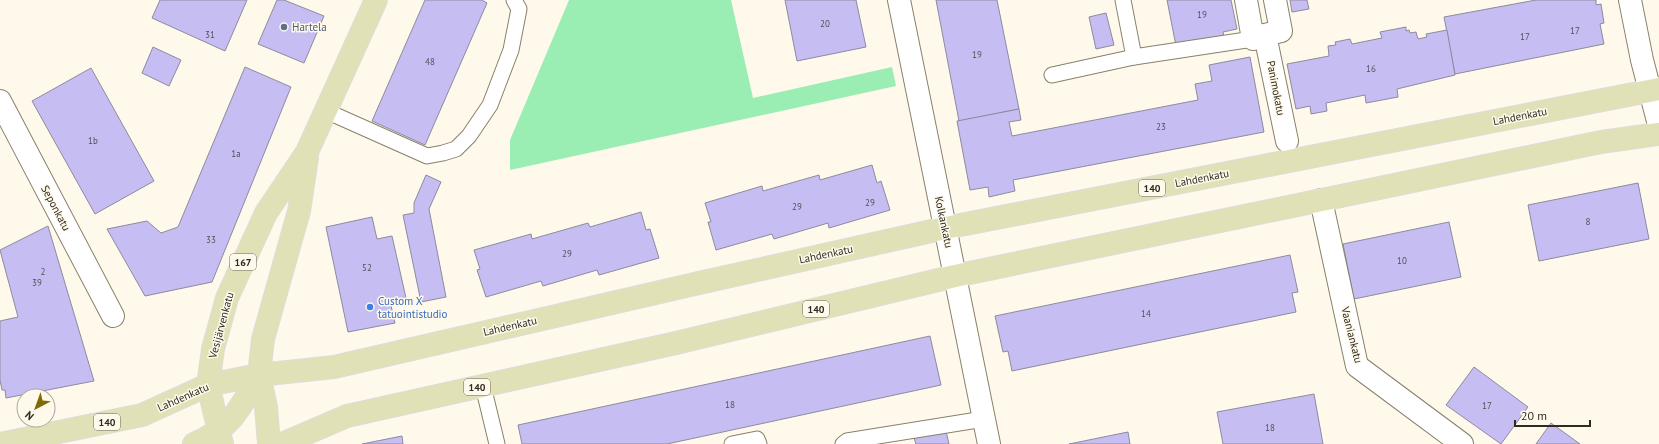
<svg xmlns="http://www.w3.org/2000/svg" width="1659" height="444" font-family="'PT Sans',sans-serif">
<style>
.green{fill:#9aedb3}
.building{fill:#c6bef2;stroke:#8d8a9f}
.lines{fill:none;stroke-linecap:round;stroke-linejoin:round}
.lane-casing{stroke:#88806a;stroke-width:17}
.street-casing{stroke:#88806a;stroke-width:24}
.primary-casing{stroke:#dedddc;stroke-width:24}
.lane{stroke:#fff;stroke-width:15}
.street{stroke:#fff;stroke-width:22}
.primary{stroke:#e0e1b7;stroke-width:22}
.service-dot{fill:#5c6f8a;stroke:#fff9eb;stroke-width:1.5}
.shop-dot{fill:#3f7fe0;stroke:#fff9eb;stroke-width:1.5}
.labels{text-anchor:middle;stroke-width:3;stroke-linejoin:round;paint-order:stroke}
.number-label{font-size:9px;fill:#545056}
.shield{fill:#fff9eb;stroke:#6d695e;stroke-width:1}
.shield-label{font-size:10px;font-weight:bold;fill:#2e2b22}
.service-label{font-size:11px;fill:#4e5e75;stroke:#fff9eb;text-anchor:start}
.street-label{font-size:11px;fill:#2e2b22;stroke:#fff9eb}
.shop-label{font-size:11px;fill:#366cbe;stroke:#fff9eb;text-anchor:start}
</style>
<rect width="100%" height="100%" fill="#fff9eb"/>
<!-- green -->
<path class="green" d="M569,0H731L753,98L892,67L896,86L510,170V140Z"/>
<!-- building -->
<g class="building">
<path d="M160,0H247L225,51L152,18Z"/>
<path d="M277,0H284L324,16L304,63L258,44Z"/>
<path d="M425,0H482L487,3L425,145L372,121Z"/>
<path d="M785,0H856L866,47L797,61Z"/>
<path d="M936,0H997L1019,109L959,121Z"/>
<path d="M1167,0H1231L1237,29L1223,32L1224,37L1176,46Z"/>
<path d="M1290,0H1307L1309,9L1292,12Z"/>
<path d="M1536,0H1596V5L1601,4L1604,23L1600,24L1604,44L1455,74L1444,17Z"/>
<path d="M1106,13L1114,45L1096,49L1089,17Z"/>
<path d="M1406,27V31L1409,30L1410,33L1416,32L1418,39L1427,37L1426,34L1447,30L1455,75L1397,89L1398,97L1366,103L1365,95L1326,103L1327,111L1311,114L1310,106L1296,109L1287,64L1329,56L1328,46L1336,45L1335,42L1350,39L1352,44L1382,38L1380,32Z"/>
<path d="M153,47L181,60L169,86L142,73Z"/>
<path d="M1250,57L1264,132L1013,180L1015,191L989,197L988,187L970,190L957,121L1019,109L1021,120L1009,122L1012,136L1198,100L1195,84L1212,81L1209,65Z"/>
<path d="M245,67L291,87L212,282L145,296L107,229L147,221L161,233L178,227Z"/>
<path d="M91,68L154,181L95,214L32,101Z"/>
<path d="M872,165L877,183L881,181L890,210L829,228L828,223L774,239L772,234L716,250L708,222H711L705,203L762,186L763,191L819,175L820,180Z"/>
<path d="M426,175L441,182L429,209L446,297L421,302L403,215L414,213V203Z"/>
<path d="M1638,183L1649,239L1539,261L1528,205Z"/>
<path d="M641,212L646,230L650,229L659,258L599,275L597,270L543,286L541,281L486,297L477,270L480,269L474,250L531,234L532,239L588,223L590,227Z"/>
<path d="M372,217L377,239L392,236L406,298L390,301L395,323L348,332L326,227Z"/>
<path d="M1449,222L1461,277L1354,299L1343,244Z"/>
<path d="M48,226L94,381L6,398L5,390H2L0,380V321L18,317L0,250Z"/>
<path d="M1290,255L1298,292L1292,293L1296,312L1012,371L1008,351L1003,352L995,316Z"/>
<path d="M930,336L941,385L667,444H522L518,425Z"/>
<path d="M1474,367L1528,407L1501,444L1446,405Z"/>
<path d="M1314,394L1323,444H1223L1217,412Z"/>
<path d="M1551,423L1580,444H1536Z"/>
<path d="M946,431L949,444H916L914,438Z"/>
<path d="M1128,432L1130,444H1069Z"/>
<path d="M402,436L403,444H362Z"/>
</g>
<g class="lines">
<!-- lane casing -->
<g class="lane-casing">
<g id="lane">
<path d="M1123,0L1134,57L1253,39"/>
<path d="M1052,75L1134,57"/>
<path d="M326,111L427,156L443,153L456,149L469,136L490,105L511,50L519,9L514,0"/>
<path d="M483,386L497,444"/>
<path d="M732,444L757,439L759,444"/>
<path d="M843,444L847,441L984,419"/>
</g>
</g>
<!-- street casing -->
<g class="street-casing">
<g id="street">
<path d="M899,0L989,444"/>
<path d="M1246,0L1253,39L1265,35"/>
<path d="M1275,0L1281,31L1265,35L1287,141"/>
<path d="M1630,0L1642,60L1659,125"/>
<path d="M0,101L113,316"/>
<path d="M1321,200L1357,366L1462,444"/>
</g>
</g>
<!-- primary casing -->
<g class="primary-casing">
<g id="primary">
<path d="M0,444L142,415L208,385L259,375L334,367L699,283L945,228L1659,89"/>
<path d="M194,444C231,428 240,409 259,375"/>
<path d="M222,444L208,385L213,349L227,298L266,213L307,152L376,0"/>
<path d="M269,444L266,407L259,375L263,339L299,211L307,158"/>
<path d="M282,444L347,416L676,343L955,276L1601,142L1659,134"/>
</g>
</g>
<!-- lane -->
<use href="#lane" class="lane"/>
<!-- street -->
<use href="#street" class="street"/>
<!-- primary -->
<use href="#primary" class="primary"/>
</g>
<!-- markers -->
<circle class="service-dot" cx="284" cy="27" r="4"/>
<circle class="shop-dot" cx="370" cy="307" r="4"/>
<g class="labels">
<!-- number labels -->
<g class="number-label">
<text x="1202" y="18">19</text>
<text x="825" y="27">20</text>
<text x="1575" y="34">17</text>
<text x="210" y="38">31</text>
<text x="1525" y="40">17</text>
<text x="977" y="58">19</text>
<text x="430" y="65">48</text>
<text x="1371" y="72">16</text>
<text x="1161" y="130">23</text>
<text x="93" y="144">1b</text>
<text x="236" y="157">1a</text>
<text x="870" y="206">29</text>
<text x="797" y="210">29</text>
<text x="1588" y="225">8</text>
<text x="211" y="243">33</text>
<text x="567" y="257">29</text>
<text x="1402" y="264">10</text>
<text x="367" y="271">52</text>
<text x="43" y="275">2</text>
<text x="37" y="286">39</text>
<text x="1146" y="317">14</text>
<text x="730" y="408">18</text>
<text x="1487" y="409">17</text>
<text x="1270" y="431">18</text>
</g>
<!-- shield labels -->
<g class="shield">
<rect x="1139" y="180" width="26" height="16" rx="3"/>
<rect x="230" y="254" width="26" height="16" rx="3"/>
<rect x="803" y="301" width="26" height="16" rx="3"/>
<rect x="464" y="379" width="26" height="16" rx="3"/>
<rect x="94" y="414" width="26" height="16" rx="3"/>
</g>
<g class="shield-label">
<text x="1152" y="192">140</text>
<text x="243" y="266">167</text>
<text x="816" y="313">140</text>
<text x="477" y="391">140</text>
<text x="107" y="426">140</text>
</g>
<!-- service labels -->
<g class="service-label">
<text x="292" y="31">Hartela</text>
</g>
<!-- street labels -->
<g class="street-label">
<text transform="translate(1276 88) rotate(79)" y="4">Panimokatu</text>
<text transform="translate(1520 116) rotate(-11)" y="4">Lahdenkatu</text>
<text transform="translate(1202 178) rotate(-11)" y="4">Lahdenkatu</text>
<text transform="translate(56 208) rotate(62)" y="4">Seponkatu</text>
<text transform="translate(944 222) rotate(78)" y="4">Kolkankatu</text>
<text transform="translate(826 254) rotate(-12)" y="4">Lahdenkatu</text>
<text transform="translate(221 325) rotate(-75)" y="4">Vesijärvenkatu</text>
<text transform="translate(510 326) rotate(-13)" y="4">Lahdenkatu</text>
<text transform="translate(1352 335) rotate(76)" y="4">Vaaniankatu</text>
<text transform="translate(183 397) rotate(-24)" y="4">Lahdenkatu</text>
</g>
<!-- shop labels -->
<g class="shop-label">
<text x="378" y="305">Custom X<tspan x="378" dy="13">tatuointistudio</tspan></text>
</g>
</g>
<!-- north arrow -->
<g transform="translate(36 408) rotate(221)"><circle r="19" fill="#fff9eb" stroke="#aba79b"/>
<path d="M0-3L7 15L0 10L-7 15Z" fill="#806b04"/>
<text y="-6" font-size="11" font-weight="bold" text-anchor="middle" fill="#2e2b22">N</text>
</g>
<!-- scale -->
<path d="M1515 420v6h75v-6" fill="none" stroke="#2e2b22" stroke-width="2"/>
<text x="1521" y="420" font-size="12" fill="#2e2b22" stroke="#fff9eb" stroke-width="3" paint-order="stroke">20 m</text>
</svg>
